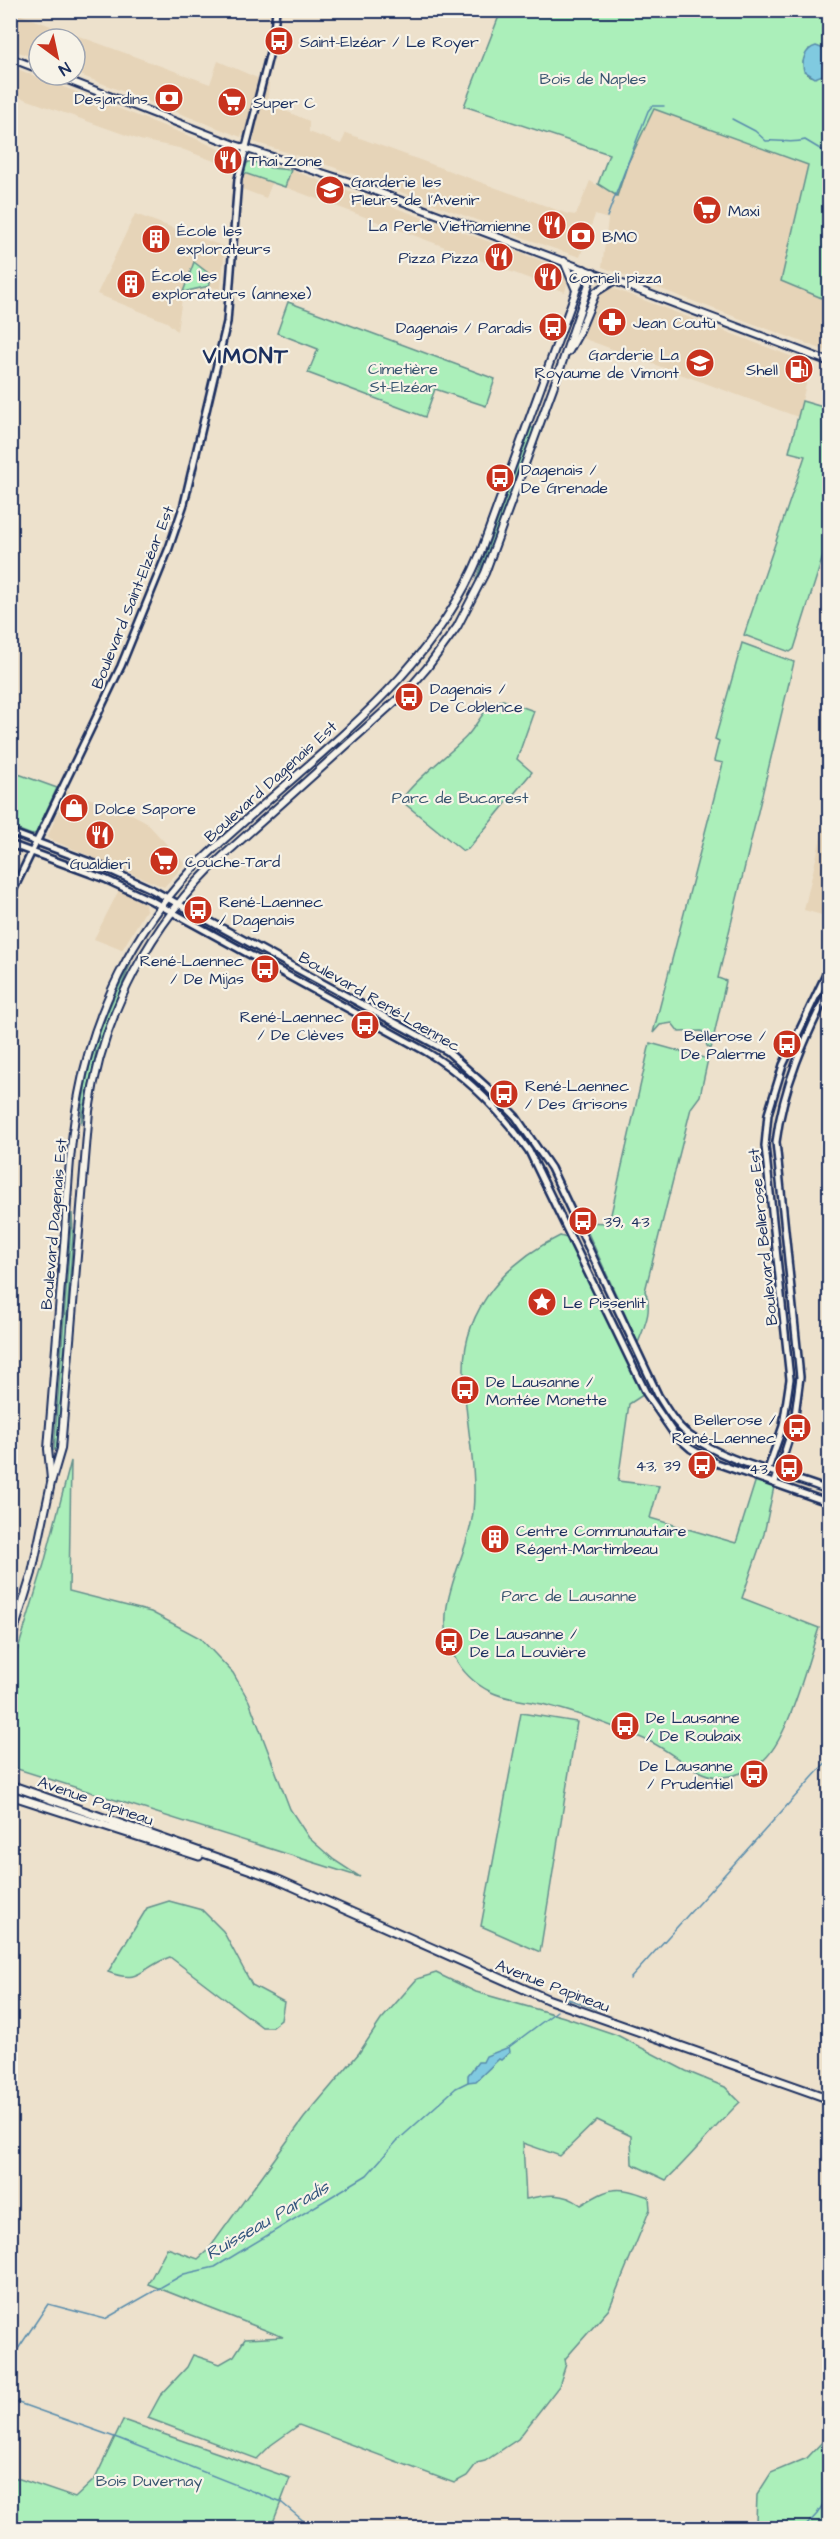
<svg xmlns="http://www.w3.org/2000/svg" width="840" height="2539" font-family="'Architects Daughter',sans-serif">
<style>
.built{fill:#e6d4b8}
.green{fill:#abefba;stroke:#638f8c;stroke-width:1.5}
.water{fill:#80cae0;stroke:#588cac;stroke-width:1.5}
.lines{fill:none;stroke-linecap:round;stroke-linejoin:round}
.stream{stroke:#588cac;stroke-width:1.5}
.tertiary-casing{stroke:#1b2f5e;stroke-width:10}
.secondary-casing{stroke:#1b2f5e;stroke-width:10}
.trunk-casing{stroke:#1b2f5e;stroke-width:11}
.tertiary{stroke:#f7f3e8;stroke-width:5}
.secondary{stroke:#f7f3e8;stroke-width:6}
.trunk{stroke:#f7f3e8;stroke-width:7}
.labels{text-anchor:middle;stroke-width:4.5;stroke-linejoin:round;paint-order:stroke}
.poi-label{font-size:16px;fill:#1b2f5e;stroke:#f7f3e8;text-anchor:start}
.park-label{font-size:16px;fill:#385570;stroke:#f7f3e8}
.street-label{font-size:16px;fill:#1b2f5e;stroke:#f7f3e8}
.water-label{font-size:18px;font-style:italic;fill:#34567e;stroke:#f7f3e8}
.district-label{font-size:22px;font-weight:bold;letter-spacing:1.5px;fill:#1b2f5e;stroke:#f7f3e8}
</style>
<rect width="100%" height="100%" fill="#ede1cc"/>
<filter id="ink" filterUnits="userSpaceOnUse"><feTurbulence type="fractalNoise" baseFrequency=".0167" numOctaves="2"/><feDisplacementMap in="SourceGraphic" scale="12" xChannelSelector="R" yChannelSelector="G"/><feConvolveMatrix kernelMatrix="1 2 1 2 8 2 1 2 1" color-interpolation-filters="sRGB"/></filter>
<g filter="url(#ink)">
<!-- built -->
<g class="built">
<path d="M10,11L210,84L218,61L269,83L267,103L309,121V132L341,144L346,133L568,214L576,215L590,181L617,196L628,163L654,109L808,165L781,281L829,301V352L602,267L608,219L595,215L580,257L552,248L333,167L254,142V138L242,134L241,137L75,73V39H39V60L11,49Z"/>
<path d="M12,67L197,139L236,157L233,168L179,148L140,140L11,94Z"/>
<path d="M291,170L556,266L566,274L568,280L565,292L285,187Z"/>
<path d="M244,173L272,183L266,198L242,189Z"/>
<path d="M135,214L225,247L221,289L209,287L183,292L177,331L167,322L97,294Z"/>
<path d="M612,288L811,364L798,417L582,338L600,292Z"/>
<path d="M67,791L124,810L145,821L185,864L164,887L47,838Z"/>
<path d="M829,803L830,917H829L804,910Z"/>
<path d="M119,890L145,904L146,910L122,950L94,939Z"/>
</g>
<!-- green -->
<g class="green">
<path d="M501,11H829V51L826,49H809L803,62L807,74C817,80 820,74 829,72V301L781,281L808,165L654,109L628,163L617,196L598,184L609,154L464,106Z"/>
<path d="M251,161L271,168L291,170L285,187L244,173L247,163Z"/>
<path d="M194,262L212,276L209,286L183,292Z"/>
<path d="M288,302L495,379L486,406L435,389L425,417L308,373L318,349L277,333Z"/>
<path d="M829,396V537L794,649L790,652L744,635L805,456L789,452L802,401L823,407Z"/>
<path d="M531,427L534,429L491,548L476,580Z"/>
<path d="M742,643L794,662L718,978L726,981L711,1049L707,1046L702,1031L679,1032L672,1023L660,1025L653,1033L723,763L714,761L719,741L715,739Z"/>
<path d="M503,700L534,711L517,759L532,772L468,849L463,851L404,803L403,798C412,782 452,752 467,736C478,724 486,703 503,700Z"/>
<path d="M10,771L57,788L36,833L32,835L11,827Z"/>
<path d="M131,962L96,1052L81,1125C83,1067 105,1012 131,962Z"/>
<path d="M650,1043L708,1059L700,1096L691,1108L645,1291C653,1309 645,1325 638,1343L583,1222L609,1223Z"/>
<path d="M72,1213L73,1235L57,1448L54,1450Z"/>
<path d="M560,1236L567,1238L606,1319L646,1393L629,1404L618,1481L659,1486L650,1518L736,1543L757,1476L775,1482L764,1534L742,1598L819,1628C807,1662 788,1744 760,1763C749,1771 733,1777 719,1777C695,1776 672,1752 651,1742C616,1727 579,1713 542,1704C525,1700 507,1700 491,1692C475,1684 462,1672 454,1656C429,1608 468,1560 473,1512C478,1464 463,1416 464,1368C464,1308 509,1260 560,1236Z"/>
<path d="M71,1461L69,1591L151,1612L200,1638L233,1673L249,1701L290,1809L309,1838L334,1860L360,1877L11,1767V1672L44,1564Z"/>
<path d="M521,1713L577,1722L540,1952L481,1926Z"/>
<path d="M169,1901L202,1910L223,1931L252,1985L284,2002L281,2020L272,2027H262L170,1957C141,1967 141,1985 108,1972L147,1908Z"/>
<path d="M436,1973L476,1992L564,2017L617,2035L686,2071L725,2087L740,2102C714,2127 693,2155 666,2180L632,2164L631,2136L597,2120L560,2156L523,2143L526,2199C547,2194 563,2192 581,2205C611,2187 616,2185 649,2197L650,2209L609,2309L565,2359L566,2364L559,2386L518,2439L485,2461L477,2463L467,2476L454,2483L299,2425L271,2445L257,2459L148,2418L160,2396L187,2367L193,2355L220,2364L234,2356L245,2339L283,2337L148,2284L167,2248L198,2259L209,2249L304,2118L359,2053L381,2020L417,1979Z"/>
<path d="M829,2392V2528H752L756,2522L757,2495L771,2473L807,2458L825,2439L826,2426L822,2409Z"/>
<path d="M123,2420L290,2478L271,2528H11V2476L75,2498L95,2479Z"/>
</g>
<!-- water -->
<g class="water">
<path d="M816,46L829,51L830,72L815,78L804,71C801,61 805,49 816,46Z"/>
<path d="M509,2047L510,2052L501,2060L499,2059L476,2081L468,2082V2075L478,2062H483L486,2056Z"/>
</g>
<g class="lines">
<!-- stream -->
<g class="stream">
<path d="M732,119L755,131L766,141C781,140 791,144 805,140L830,155"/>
<path d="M607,217L648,111L652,106H664"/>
<path d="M630,1979L830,1758"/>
<path d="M566,2001L568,1999L600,2010L606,2005"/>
<path d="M509,2047L557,2011"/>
<path d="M10,2361L48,2304L105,2319L184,2274L215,2267L367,2175L397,2141L456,2088L468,2082"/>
<path d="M10,2400L120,2439L282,2503L312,2528"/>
<path d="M804,2528L817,2514L830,2493"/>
</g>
<!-- tertiary casing -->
<g class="tertiary-casing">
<g id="tertiary">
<path d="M10,832L103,867L149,888L447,1051L488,1088L516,1117L551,1168L658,1395C667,1410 676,1425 689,1435C730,1465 783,1472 830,1491"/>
<path d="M10,844L105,879L152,901L425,1051C467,1076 501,1111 529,1151L646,1393L674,1434L691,1449L716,1463L830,1503"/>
<path d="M10,897L121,666L169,548L184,504L227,322L238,179L273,40L276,10"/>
<path d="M767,1472L783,1426L790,1379L765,1146L768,1114L783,1065L830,966"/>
<path d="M775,1482L794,1423L800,1377L776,1142C783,1086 805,1038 830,988"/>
</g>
</g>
<!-- secondary casing -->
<g class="secondary-casing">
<g id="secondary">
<path d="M10,58L39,69"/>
<path d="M55,75L235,145L359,185L830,362"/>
<path d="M564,261L576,290"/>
<path d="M569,351L579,333L596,292L615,280"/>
<path d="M51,1479L48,1449C54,1381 59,1313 64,1246C68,1195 69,1144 79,1094C94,1012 133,933 190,872C208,853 228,836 247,819C337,738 433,669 480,554L584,269"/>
<path d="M10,1644L32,1573L51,1483L61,1449L89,1111C102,1015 151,922 223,856L408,690L427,668L457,627L485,573L561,366L593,272"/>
</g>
</g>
<!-- trunk casing -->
<g class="trunk-casing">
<g id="trunk">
<path d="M10,1785L274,1878L547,1999L830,2099"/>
<path d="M10,1795L199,1856"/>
</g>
</g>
<!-- tertiary -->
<use href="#tertiary" class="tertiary"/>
<!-- secondary -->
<use href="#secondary" class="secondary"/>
<!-- trunk -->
<use href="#trunk" class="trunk"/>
</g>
</g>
<!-- icons -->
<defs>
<g id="bus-disc" transform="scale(1.5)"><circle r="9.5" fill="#c8321e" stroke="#f7f3e8"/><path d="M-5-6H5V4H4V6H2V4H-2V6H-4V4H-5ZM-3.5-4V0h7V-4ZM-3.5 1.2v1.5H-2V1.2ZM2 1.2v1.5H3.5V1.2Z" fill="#fff"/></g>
<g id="bank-disc" transform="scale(1.5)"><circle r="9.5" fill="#c8321e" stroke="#f7f3e8"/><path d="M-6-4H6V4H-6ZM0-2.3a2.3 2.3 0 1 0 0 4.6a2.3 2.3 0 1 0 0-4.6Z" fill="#fff"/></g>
<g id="supermarket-disc" transform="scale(1.5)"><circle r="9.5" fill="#c8321e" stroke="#f7f3e8"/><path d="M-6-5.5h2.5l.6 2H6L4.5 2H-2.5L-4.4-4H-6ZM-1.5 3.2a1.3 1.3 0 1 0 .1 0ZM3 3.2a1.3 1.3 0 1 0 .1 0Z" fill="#fff"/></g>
<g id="restaurant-disc" transform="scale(1.5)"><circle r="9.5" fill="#c8321e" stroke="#f7f3e8"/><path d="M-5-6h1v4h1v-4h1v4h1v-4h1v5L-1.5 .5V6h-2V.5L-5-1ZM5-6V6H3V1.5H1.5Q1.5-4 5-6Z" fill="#fff"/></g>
<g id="school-disc" transform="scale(1.5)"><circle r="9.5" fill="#c8321e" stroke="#f7f3e8"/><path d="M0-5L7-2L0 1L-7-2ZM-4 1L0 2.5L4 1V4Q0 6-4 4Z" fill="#fff"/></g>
<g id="building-disc" transform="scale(1.5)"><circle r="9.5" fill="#c8321e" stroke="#f7f3e8"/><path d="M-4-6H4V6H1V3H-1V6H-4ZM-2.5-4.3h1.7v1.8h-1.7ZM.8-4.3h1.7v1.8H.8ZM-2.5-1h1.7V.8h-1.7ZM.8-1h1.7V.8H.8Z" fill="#fff"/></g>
<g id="pharmacy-disc" transform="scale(1.5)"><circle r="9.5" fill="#c8321e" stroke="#f7f3e8"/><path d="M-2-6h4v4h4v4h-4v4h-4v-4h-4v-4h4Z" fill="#fff"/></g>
<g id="fuel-disc" transform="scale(1.5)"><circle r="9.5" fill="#c8321e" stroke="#f7f3e8"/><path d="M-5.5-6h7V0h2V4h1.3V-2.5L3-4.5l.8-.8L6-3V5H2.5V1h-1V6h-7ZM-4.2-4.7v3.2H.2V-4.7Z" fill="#fff"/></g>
<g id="shop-disc" transform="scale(1.5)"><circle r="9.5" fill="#c8321e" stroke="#f7f3e8"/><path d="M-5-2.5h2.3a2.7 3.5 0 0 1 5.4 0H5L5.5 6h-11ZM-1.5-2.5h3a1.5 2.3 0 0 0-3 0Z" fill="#fff"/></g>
<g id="sight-disc" transform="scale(1.5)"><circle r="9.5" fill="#c8321e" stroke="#f7f3e8"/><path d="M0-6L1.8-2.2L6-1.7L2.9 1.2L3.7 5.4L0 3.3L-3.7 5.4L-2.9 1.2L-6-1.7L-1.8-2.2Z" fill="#fff"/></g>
</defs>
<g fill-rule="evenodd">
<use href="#bus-disc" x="279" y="41"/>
<use href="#bank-disc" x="169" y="98"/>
<use href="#supermarket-disc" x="232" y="102"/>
<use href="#restaurant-disc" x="228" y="160"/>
<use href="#school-disc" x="330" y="190"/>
<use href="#supermarket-disc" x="707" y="210"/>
<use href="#restaurant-disc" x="552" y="225"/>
<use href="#bank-disc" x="581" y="236"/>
<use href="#building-disc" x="156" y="239"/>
<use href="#restaurant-disc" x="499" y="257"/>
<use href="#restaurant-disc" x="548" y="277"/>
<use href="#building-disc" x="131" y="284"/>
<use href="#pharmacy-disc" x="612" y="322"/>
<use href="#bus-disc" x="553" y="327"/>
<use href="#school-disc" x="700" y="363"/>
<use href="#fuel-disc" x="799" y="369"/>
<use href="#bus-disc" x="500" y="478"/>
<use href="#bus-disc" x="409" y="697"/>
<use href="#shop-disc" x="74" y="808"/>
<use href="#restaurant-disc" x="100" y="835"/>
<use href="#supermarket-disc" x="164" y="861"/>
<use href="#bus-disc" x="198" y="910"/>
<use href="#bus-disc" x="265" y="969"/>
<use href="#bus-disc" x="365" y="1025"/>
<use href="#bus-disc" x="787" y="1044"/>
<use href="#bus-disc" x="504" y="1094"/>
<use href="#bus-disc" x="583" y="1221"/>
<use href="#sight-disc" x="542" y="1302"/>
<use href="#bus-disc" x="465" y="1390"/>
<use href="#bus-disc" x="797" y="1428"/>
<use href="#bus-disc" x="702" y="1465"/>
<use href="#bus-disc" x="789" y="1468"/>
<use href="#building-disc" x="495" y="1539"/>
<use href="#bus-disc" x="449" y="1642"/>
<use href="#bus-disc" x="625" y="1726"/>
<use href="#bus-disc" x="754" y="1774"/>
</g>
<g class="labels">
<!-- poi labels -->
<g class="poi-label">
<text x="300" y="47">Saint-Elzéar / Le Royer</text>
<text x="148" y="104" text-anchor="end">Desjardins</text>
<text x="253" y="108">Super C</text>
<text x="249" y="166">Thai Zone</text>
<text x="351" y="187">Garderie les<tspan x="351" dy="18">Fleurs de l'Avenir</tspan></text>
<text x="728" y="216">Maxi</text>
<text x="531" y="231" text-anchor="end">La Perle Vietnamienne</text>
<text x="177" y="236">École les<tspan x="177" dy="18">explorateurs</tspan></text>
<text x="602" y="242">BMO</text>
<text x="478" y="263" text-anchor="end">Pizza Pizza</text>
<text x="152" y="281">École les<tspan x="152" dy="18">explorateurs (annexe)</tspan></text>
<text x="569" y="283">Corneli pizza</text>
<text x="633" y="328">Jean Coutu</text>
<text x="532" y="333" text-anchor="end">Dagenais / Paradis</text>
<text x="679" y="360" text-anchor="end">Garderie La<tspan x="679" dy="18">Royaume de Vimont</tspan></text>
<text x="778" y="375" text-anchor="end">Shell</text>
<text x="521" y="475">Dagenais /<tspan x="521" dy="18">De Grenade</tspan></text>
<text x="430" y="694">Dagenais /<tspan x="430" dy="18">De Coblence</tspan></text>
<text x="95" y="814">Dolce Sapore</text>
<text x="185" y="867">Couche-Tard</text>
<text x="100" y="869" text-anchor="middle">Gualdieri</text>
<text x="219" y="907">René-Laennec<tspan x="219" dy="18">/ Dagenais</tspan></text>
<text x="244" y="966" text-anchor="end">René-Laennec<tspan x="244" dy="18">/ De Mijas</tspan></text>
<text x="344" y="1022" text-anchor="end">René-Laennec<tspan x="344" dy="18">/ De Clèves</tspan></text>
<text x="766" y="1041" text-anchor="end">Bellerose /<tspan x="766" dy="18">De Palerme</tspan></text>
<text x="525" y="1091">René-Laennec<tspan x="525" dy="18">/ Des Grisons</tspan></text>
<text x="604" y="1227">39, 43</text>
<text x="563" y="1308">Le Pissenlit</text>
<text x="486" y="1387">De Lausanne /<tspan x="486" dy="18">Montée Monette</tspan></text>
<text x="776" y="1425" text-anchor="end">Bellerose /<tspan x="776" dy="18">René-Laennec</tspan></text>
<text x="681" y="1471" text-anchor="end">43, 39</text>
<text x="768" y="1474" text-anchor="end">43</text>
<text x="516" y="1536">Centre Communautaire<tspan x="516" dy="18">Régent-Martimbeau</tspan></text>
<text x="470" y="1639">De Lausanne /<tspan x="470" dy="18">De La Louvière</tspan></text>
<text x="646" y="1723">De Lausanne<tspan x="646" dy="18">/ De Roubaix</tspan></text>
<text x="733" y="1771" text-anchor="end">De Lausanne<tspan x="733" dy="18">/ Prudentiel</tspan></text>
</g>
<!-- park labels -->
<g class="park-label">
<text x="593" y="84">Bois de Naples</text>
<text x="403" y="374">Cimetière<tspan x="403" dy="18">St-Elzéar</tspan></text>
<text x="460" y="803">Parc de Bucarest</text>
<text x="569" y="1601">Parc de Lausanne</text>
<text x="149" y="2486">Bois Duvernay</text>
</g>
<!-- street labels -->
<g class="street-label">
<text transform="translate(132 597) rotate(-68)" y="6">Boulevard Saint-Elzéar Est</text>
<text transform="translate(270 781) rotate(-42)" y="6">Boulevard Dagenais Est</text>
<text transform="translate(380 1001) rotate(30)" y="6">Boulevard René-Laennec</text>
<text transform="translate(53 1224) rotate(-85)" y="6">Boulevard Dagenais Est</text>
<text transform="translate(762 1237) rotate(-96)" y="6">Boulevard Bellerose Est</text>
<text transform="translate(96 1800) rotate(19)" y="6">Avenue Papineau</text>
<text transform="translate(553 1985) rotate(21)" y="6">Avenue Papineau</text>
</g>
<!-- water labels -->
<g class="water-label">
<text transform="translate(267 2220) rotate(-30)" y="6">Ruisseau Paradis</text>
</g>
<!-- district labels -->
<g class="district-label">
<text x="246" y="363">VIMONT</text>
</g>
</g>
<!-- margin -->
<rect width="840" height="2539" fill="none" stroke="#f7f3e8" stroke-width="36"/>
<rect x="18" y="18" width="804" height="2503" fill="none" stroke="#1b2f5e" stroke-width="2" filter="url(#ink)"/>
<!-- north arrow -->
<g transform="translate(57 57) rotate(147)"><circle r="28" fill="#f7f3e8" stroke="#9fa5b1" stroke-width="1.5"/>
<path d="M0-4.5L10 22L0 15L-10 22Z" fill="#c8321e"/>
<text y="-9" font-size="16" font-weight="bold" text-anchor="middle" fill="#1b2f5e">N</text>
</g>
</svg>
